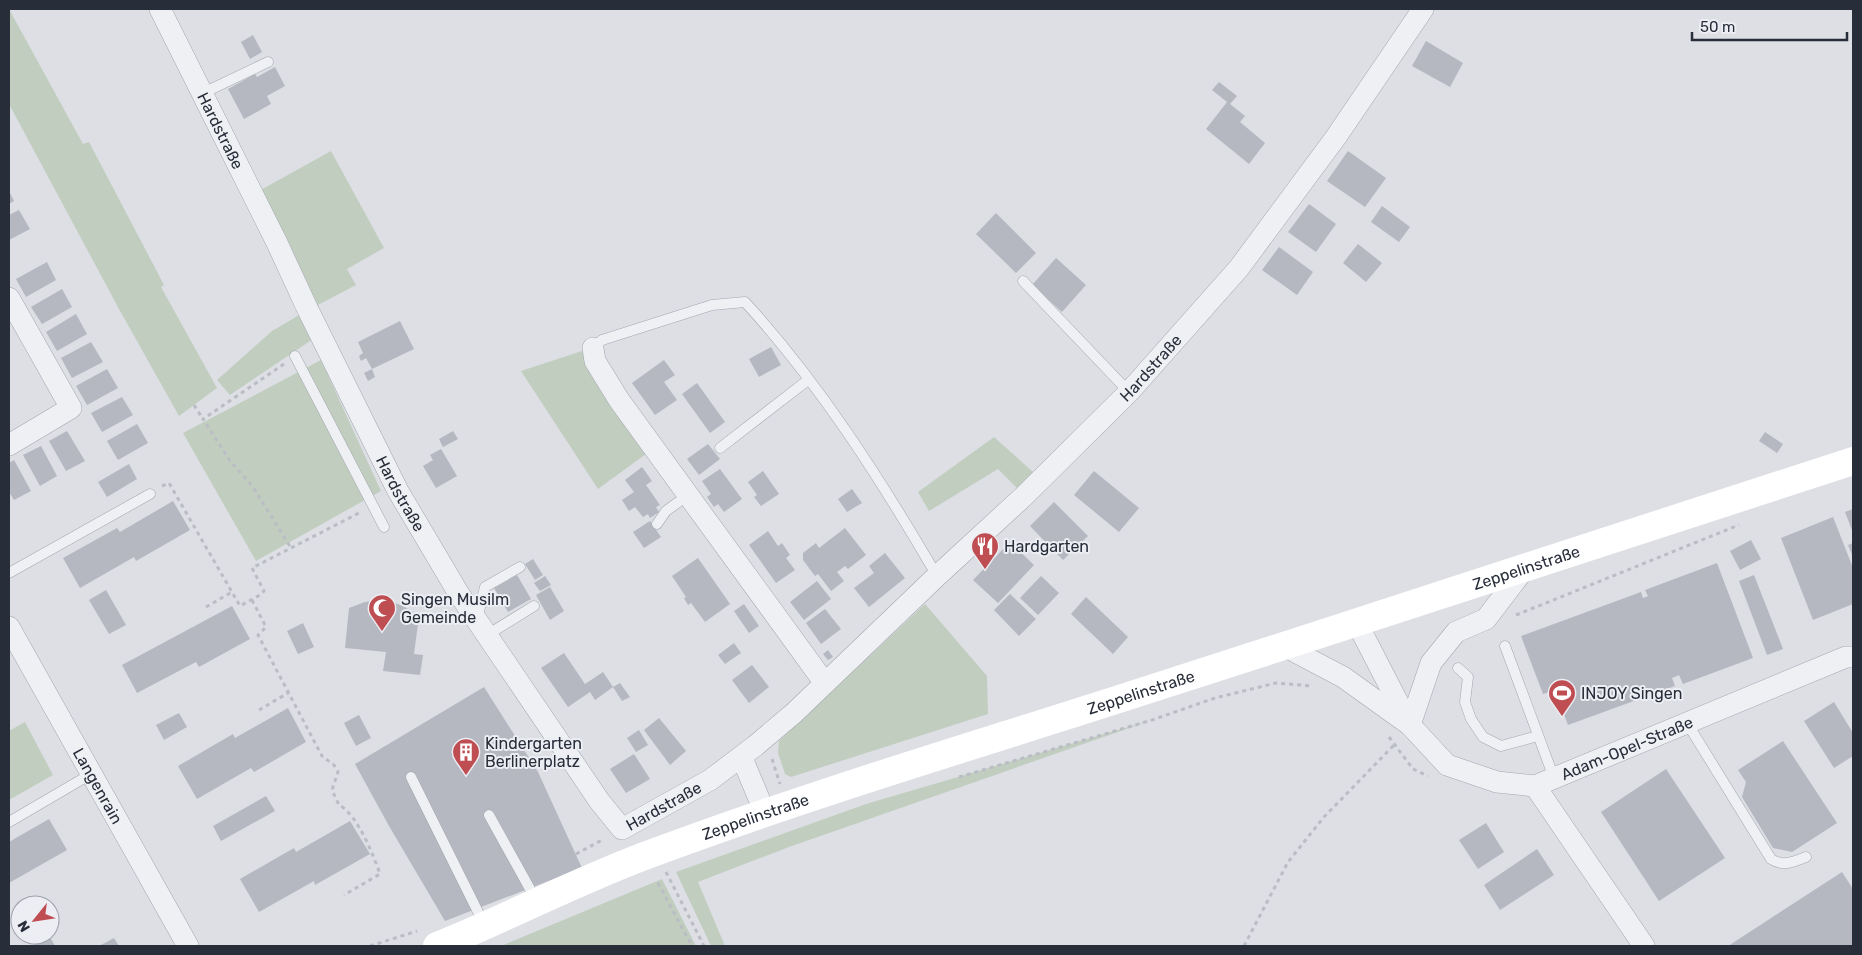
<svg xmlns="http://www.w3.org/2000/svg" width="1862" height="955" font-family="Rubik,sans-serif">
<style>
.green{fill:#c1cebf}
.building{fill:#b5b8c1}
.lines{fill:none;stroke-linecap:round;stroke-linejoin:round}
.lane-casing{stroke:#a3a6ae;stroke-width:11}
.street-casing{stroke:#a3a6ae;stroke-width:22}
.path{stroke:#bbbdc4;stroke-width:3;stroke-dasharray:4 4;stroke-linecap:butt}
.lane{stroke:#eff0f4;stroke-width:10}
.street{stroke:#eff0f4;stroke-width:21}
.secondary{stroke:#fff;stroke-width:28}
.labels{text-anchor:middle;stroke-width:4;stroke-linejoin:round;paint-order:stroke}
.street-label{font-size:16px;fill:#282d3a;stroke:#eceef3}
.poi-label{font-size:16px;fill:#282d3a;stroke:#eceef3;text-anchor:start}
</style>
<rect width="100%" height="100%" fill="#dddfe5"/>
<!-- green -->
<g class="green">
<path d="M9,9L83,144L89,142L164,285L161,287L217,388L179,416L119,309L9,104Z"/>
<path d="M331,151L384,248L347,269L356,285L314,307L257,192Z"/>
<path d="M301,314L313,339L230,395L217,380L272,331Z"/>
<path d="M582,351L650,451L598,489L521,371Z"/>
<path d="M321,360L381,491L256,561L183,433Z"/>
<path d="M994,437L1033,472L1017,488L998,469L929,511L918,492Z"/>
<path d="M925,604L987,676L988,714L791,777L785,774L778,753L779,741Z"/>
<path d="M1152,720L789,847L698,882L725,946H711L676,872L866,804Z"/>
<path d="M25,722L53,775L9,800V731Z"/>
<path d="M662,879L696,946H501Z"/>
</g>
<!-- building -->
<g class="building">
<path d="M253,35L262,52L250,59L241,42Z"/>
<path d="M1426,41L1463,63L1450,87L1412,66Z"/>
<path d="M275,67L285,86L267,96L271,104L244,119L228,89L255,74L257,77Z"/>
<path d="M1219,82L1237,96L1230,104L1245,116L1240,122L1265,143L1249,164L1206,129L1227,102L1212,90Z"/>
<path d="M1348,151L1386,178L1365,207L1327,181Z"/>
<path d="M9,191L14,201L9,204Z"/>
<path d="M1309,204L1336,224L1316,252L1288,232Z"/>
<path d="M1382,206L1410,227L1399,242L1371,222Z"/>
<path d="M19,210L30,229L9,240V215Z"/>
<path d="M996,213L1036,253L1016,273L976,234Z"/>
<path d="M1358,244L1382,263L1366,282L1343,263Z"/>
<path d="M1279,247L1313,272L1297,295L1262,270Z"/>
<path d="M1056,258L1086,285L1062,312L1032,285Z"/>
<path d="M47,262L56,280L26,297L16,279Z"/>
<path d="M62,289L72,307L42,324L31,307Z"/>
<path d="M76,314L87,334L57,351L46,332Z"/>
<path d="M400,321L414,349L372,369L366,358L361,361L359,356L363,353L358,342Z"/>
<path d="M91,342L103,362L72,378L61,358Z"/>
<path d="M771,347L781,365L759,377L749,359Z"/>
<path d="M664,360L675,375L664,382L677,400L655,415L632,383Z"/>
<path d="M107,369L118,388L87,405L76,386Z"/>
<path d="M372,369L375,377L368,381L364,373Z"/>
<path d="M697,383L725,422L710,433L682,394Z"/>
<path d="M122,397L133,415L102,432L91,413Z"/>
<path d="M137,424L148,443L118,460L107,441Z"/>
<path d="M67,431L85,461L66,471L49,441Z"/>
<path d="M453,431L458,439L443,447L439,439Z"/>
<path d="M1765,432L1783,444L1777,453L1759,441Z"/>
<path d="M708,444L720,459L699,475L687,459Z"/>
<path d="M41,446L57,476L40,486L23,455Z"/>
<path d="M441,449L457,476L436,488L423,466L433,460L430,455Z"/>
<path d="M14,460L31,491L14,500L9,492V463Z"/>
<path d="M129,464L137,479L107,497L98,482Z"/>
<path d="M642,467L652,481L646,485L660,505L656,507L659,512L650,518L648,514L643,517L635,507L629,511L622,500L634,492L625,480Z"/>
<path d="M720,469L742,499L724,512L718,504L714,507L707,497L711,494L702,481Z"/>
<path d="M763,471L779,494L761,506L754,497L757,495L748,482Z"/>
<path d="M1094,471L1139,508L1119,532L1074,495Z"/>
<path d="M852,489L862,503L847,512L838,499Z"/>
<path d="M173,501L190,530L136,561L134,557L80,588L63,558L117,528L120,532Z"/>
<path d="M1054,502L1088,536L1063,560L1030,526Z"/>
<path d="M1853,509V533L1845,512Z"/>
<path d="M1833,517L1853,568V604L1813,620L1781,538Z"/>
<path d="M650,521L661,537L644,548L633,532Z"/>
<path d="M845,528L866,555L848,569L845,566L837,572L844,581L831,591L818,574L815,576L803,560V553L816,543L819,548Z"/>
<path d="M768,531L778,546L782,543L790,555L786,558L795,570L776,583L749,545Z"/>
<path d="M1751,540L1761,559L1740,570L1730,551Z"/>
<path d="M1010,542L1034,565L998,603L973,580Z"/>
<path d="M1853,543V557L1848,545Z"/>
<path d="M885,553L905,578L869,607L854,588L874,573L869,566Z"/>
<path d="M698,558L730,604L705,622L691,603L688,605L684,598L686,597L672,576Z"/>
<path d="M533,559L543,575L535,580L525,564Z"/>
<path d="M1717,563L1753,658L1683,684L1679,675L1672,678L1675,686L1568,725L1555,690L1543,694L1521,636L1641,592L1643,598L1648,596L1645,590Z"/>
<path d="M517,575L531,599L508,612L494,588Z"/>
<path d="M1754,575L1783,649L1767,655L1739,581Z"/>
<path d="M545,576L551,585L540,591L534,583Z"/>
<path d="M1041,576L1059,593L1038,615L1020,598Z"/>
<path d="M817,581L831,599L804,620L790,602Z"/>
<path d="M550,587L564,611L550,620L536,595Z"/>
<path d="M106,590L126,625L109,634L89,600Z"/>
<path d="M1010,594L1036,619L1019,636L994,610Z"/>
<path d="M1086,597L1128,637L1113,654L1071,614Z"/>
<path d="M379,600L389,601L403,606L419,616L414,654L423,655L420,675L383,671L386,652L345,648L349,608L365,602Z"/>
<path d="M744,604L759,626L749,633L734,611Z"/>
<path d="M232,606L250,639L199,667L196,662L137,693L122,665Z"/>
<path d="M825,609L841,629L821,644L806,623Z"/>
<path d="M303,623L314,647L298,654L287,631Z"/>
<path d="M734,643L741,653L725,664L718,655Z"/>
<path d="M828,650L833,657L828,660L823,654Z"/>
<path d="M564,653L585,684L603,672L613,687L595,700L590,692L568,707L541,668Z"/>
<path d="M752,665L769,687L749,703L732,680Z"/>
<path d="M620,683L630,697L622,701L613,687Z"/>
<path d="M484,687L538,772L582,868L445,921L389,826L355,764Z"/>
<path d="M1834,702L1853,733V756L1834,768L1804,721Z"/>
<path d="M288,708L306,742L254,772L251,768L197,799L178,766L233,734L235,738Z"/>
<path d="M179,713L187,727L164,740L156,725Z"/>
<path d="M359,715L371,738L356,746L344,723Z"/>
<path d="M659,718L686,751L670,765L644,730Z"/>
<path d="M639,730L648,745L636,752L627,738Z"/>
<path d="M1783,741L1837,823L1792,852L1773,848L1742,797L1746,782L1738,770Z"/>
<path d="M634,754L650,779L626,793L610,769Z"/>
<path d="M1666,769L1725,858L1659,901L1601,812Z"/>
<path d="M266,796L275,811L221,841L213,826Z"/>
<path d="M49,819L67,850L9,883V842Z"/>
<path d="M350,821L370,854L315,885L314,881L259,912L240,879L294,848L296,852Z"/>
<path d="M1486,823L1504,852L1478,869L1459,840Z"/>
<path d="M1537,849L1554,875L1500,910L1484,885Z"/>
<path d="M1842,872L1853,889V946H1728Z"/>
<path d="M29,935H49L55,946H35Z"/>
<path d="M114,938L119,946H99Z"/>
</g>
<g class="lines">
<!-- lane casing -->
<g class="lane-casing">
<g id="lane">
<path d="M203,93L268,62"/>
<path d="M1023,281L1129,392"/>
<path d="M593,348L602,340L712,305L745,302C820,384 881,480 937,576"/>
<path d="M295,356L384,527"/>
<path d="M720,448L808,380"/>
<path d="M657,524L666,511L688,495"/>
<path d="M9,573L150,494"/>
<path d="M477,619L485,587L520,567"/>
<path d="M487,635L534,606"/>
<path d="M1505,646L1554,778"/>
<path d="M1458,668L1468,677L1465,702L1471,719L1483,737L1501,746L1538,736"/>
<path d="M1687,723L1771,859C1784,867 1793,862 1806,857"/>
<path d="M411,777L484,924"/>
<path d="M489,815L530,889"/>
<path d="M9,822L91,774"/>
</g>
</g>
<!-- street casing -->
<g class="street-casing">
<g id="street">
<path id="s1" d="M160,9L277,243L308,310L398,491L459,594L600,802L622,829L710,780L755,746L794,713L937,576L1024,496L1129,392L1239,268L1336,137L1423,9"/>
<path d="M9,298L71,408L9,445"/>
<path d="M593,348L595,361L619,400L824,682"/>
<path d="M1357,623L1407,720"/>
<path id="s2" d="M9,627L188,946"/>
<path id="s3" d="M1284,646L1343,677L1410,725L1447,765L1497,782L1535,786L1846,657H1853"/>
<path d="M1410,725L1431,663L1456,632L1486,619L1525,568"/>
<path d="M742,758L765,813"/>
<path d="M1535,786L1644,946"/>
</g>
</g>
<!-- path -->
<g class="path">
<path d="M284,364L203,419L230,461L253,487L291,548"/>
<path d="M194,405L203,419"/>
<path d="M162,486L169,483L240,606L260,595L264,591L252,568L361,512"/>
<path d="M252,600L266,627L258,635L322,756L334,765L338,772L332,790L339,805C357,814 373,854 380,874L344,895"/>
<path d="M206,607L232,592"/>
<path d="M1516,615L1739,525"/>
<path d="M259,710L288,693"/>
<path d="M1389,737L1413,769L1428,776"/>
<path d="M772,759L780,784"/>
<path d="M959,777L1152,720L1215,698L1276,683L1312,686"/>
<path d="M576,854L604,839"/>
<path d="M666,872L704,946"/>
<path d="M658,883L692,946"/>
<path d="M370,946L417,931"/>
<path d="M1244,946L1288,862L1324,817L1395,744"/>
</g>
<!-- lane -->
<use href="#lane" class="lane"/>
<!-- street -->
<use href="#street" class="street"/>
<!-- secondary -->
<path class="secondary" id="s4" d="M437,946C512,916 582,878 658,851C809,795 963,749 1116,700C1362,621 1608,541 1853,461"/>
</g>
<!-- icons -->
<defs>
<g id="restaurant-pin" transform="scale(1.4375)"><path d="M0 17L-7.5 6A9.5 9.5 0 1 1 7.5 6Z" fill="#bf4e53" stroke="#eceef3"/><path d="M-5-6h1v4h1v-4h1v4h1v-4h1v5L-1.5 .5V6h-2V.5L-5-1ZM5-6V6H3V1.5H1.5Q1.5-4 5-6Z" fill="#fff"/></g>
<g id="mosque-pin" transform="scale(1.4375)"><path d="M0 17L-7.5 6A9.5 9.5 0 1 1 7.5 6Z" fill="#bf4e53" stroke="#eceef3"/><path d="M3.5-4.9A6 6 0 1 0 3.5 4.9A5 5 0 1 1 3.5-4.9Z" fill="#fff"/></g>
<g id="stadium-pin" transform="scale(1.4375)"><path d="M0 17L-7.5 6A9.5 9.5 0 1 1 7.5 6Z" fill="#bf4e53" stroke="#eceef3"/><path d="M0-5a6.5 5 0 1 0 0 10a6.5 5 0 1 0 0-10ZM-3.5-1.8h7v3.6h-7Z" fill="#fff"/></g>
<g id="building-pin" transform="scale(1.4375)"><path d="M0 17L-7.5 6A9.5 9.5 0 1 1 7.5 6Z" fill="#bf4e53" stroke="#eceef3"/><path d="M-4-6H4V6H1V3H-1V6H-4ZM-2.5-4.3h1.7v1.8h-1.7ZM.8-4.3h1.7v1.8H.8ZM-2.5-1h1.7V.8h-1.7ZM.8-1h1.7V.8H.8Z" fill="#fff"/></g>
</defs>
<g fill-rule="evenodd">
<use href="#restaurant-pin" x="985" y="546"/>
<use href="#mosque-pin" x="382" y="608"/>
<use href="#stadium-pin" x="1562" y="693"/>
<use href="#building-pin" x="466" y="752"/>
</g>
<g class="labels">
<!-- street labels -->
<g class="street-label">
<text dy="6" stroke="none"><textPath href="#s1" startOffset="136">Hardstraße</textPath></text>
<text dy="6" stroke="none"><textPath href="#s1" startOffset="1648">Hardstraße</textPath></text>
<text dy="6" stroke="none"><textPath href="#s1" startOffset="541">Hardstraße</textPath></text>
<text dy="6" stroke="none"><textPath href="#s4" startOffset="1154">Zeppelinstraße</textPath></text>
<text dy="6" stroke="none"><textPath href="#s4" startOffset="749">Zeppelinstraße</textPath></text>
<text dy="6" stroke="none"><textPath href="#s3" startOffset="394">Adam-Opel-Straße</textPath></text>
<text dy="6" stroke="none"><textPath href="#s2" startOffset="182">Langenrain</textPath></text>
<text dy="6" stroke="none"><textPath href="#s1" startOffset="991">Hardstraße</textPath></text>
<text dy="6" stroke="none"><textPath href="#s4" startOffset="344">Zeppelinstraße</textPath></text>
</g>
<!-- poi labels -->
<g class="poi-label">
<text x="1004" y="552">Hardgarten</text>
<text x="401" y="605">Singen Musilm<tspan x="401" dy="18">Gemeinde</tspan></text>
<text x="1581" y="699">INJOY Singen</text>
<text x="485" y="749">Kindergarten<tspan x="485" dy="18">Berlinerplatz</tspan></text>
</g>
</g>
<!-- border -->
<rect width="1862" height="955" fill="none" stroke="#282d3a" stroke-width="20"/>
<!-- north arrow -->
<g transform="translate(35 920) rotate(240)"><circle r="24" fill="#eceef3" stroke="#9ea1a9"/>
<path d="M0-4L9 19L0 12L-9 19Z" fill="#bf4e53"/>
<text y="-8" font-size="14" font-weight="bold" text-anchor="middle" fill="#282d3a">N</text>
</g>
<!-- scale -->
<path d="M1692 32v8h155v-8" fill="none" stroke="#282d3a" stroke-width="2.5"/>
<text x="1700" y="32" font-size="15" fill="#282d3a" stroke="#eceef3" stroke-width="4" paint-order="stroke">50 m</text>
</svg>
